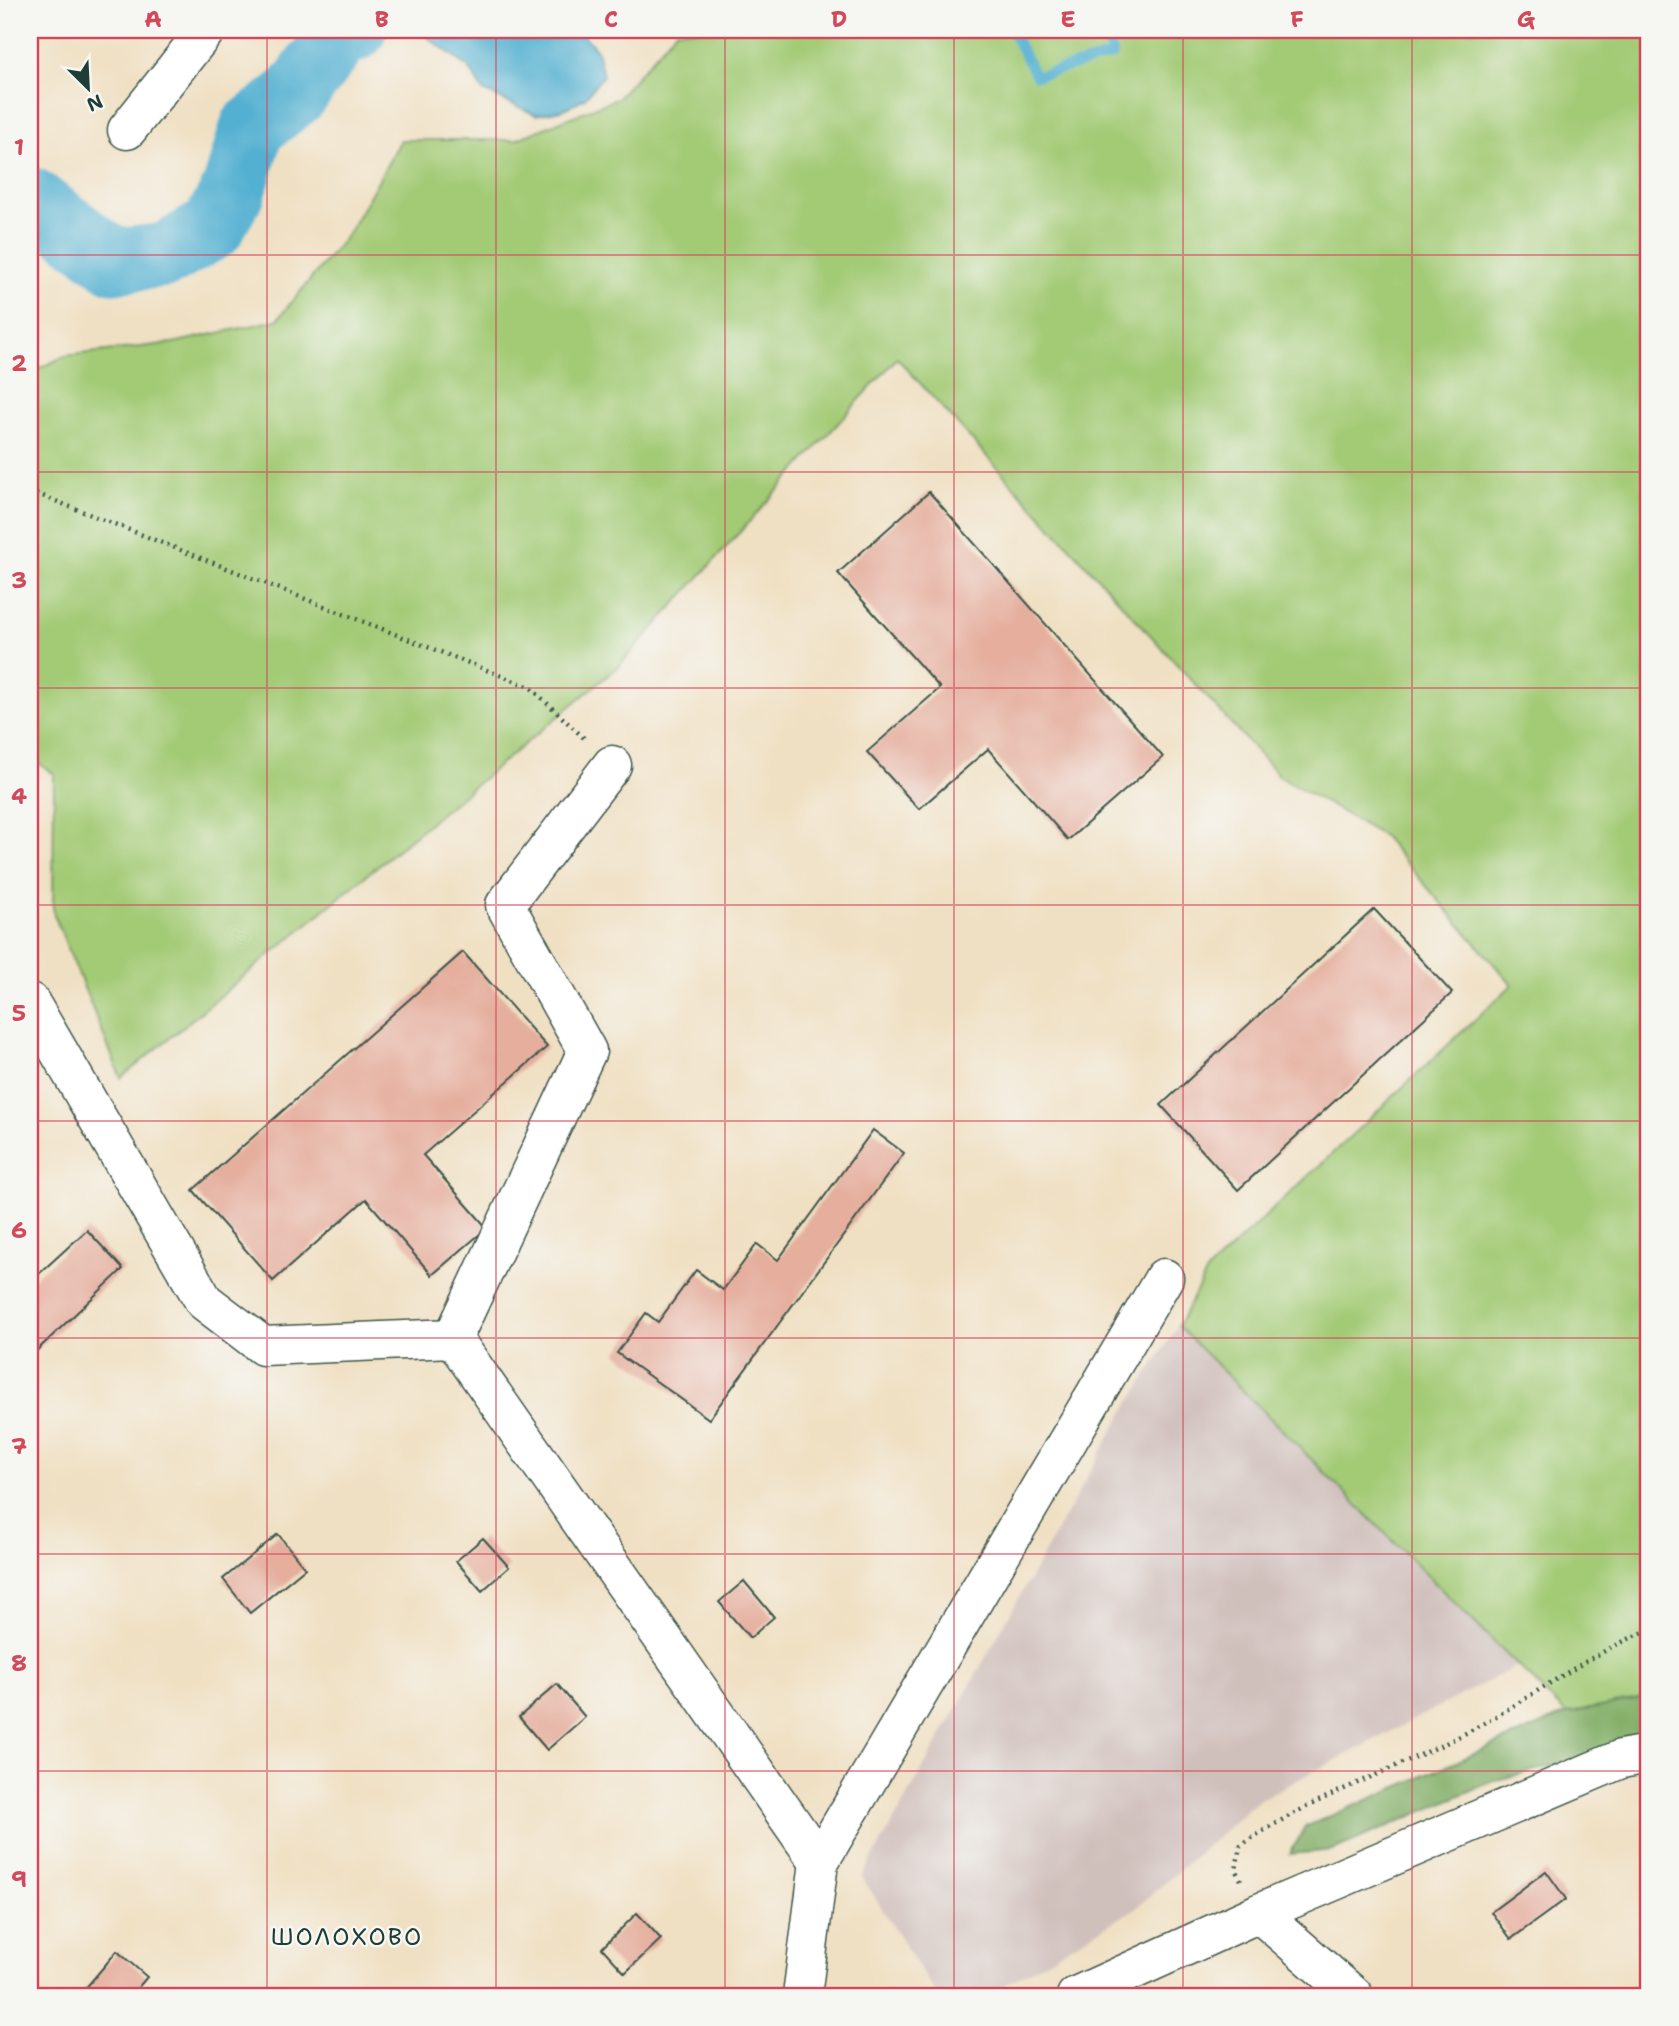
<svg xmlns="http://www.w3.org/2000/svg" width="1679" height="2026" font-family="'Shantell Sans',sans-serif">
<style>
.industrial{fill:#d0c0bc}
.green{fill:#a3ca74;stroke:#618454;stroke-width:2}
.forest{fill:#82ae66;stroke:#50764d;stroke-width:2}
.water{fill:#53b0d1;stroke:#397682;stroke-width:2}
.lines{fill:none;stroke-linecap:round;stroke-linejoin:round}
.stream{stroke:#53b0d1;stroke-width:10}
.river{stroke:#53b0d1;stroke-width:65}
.building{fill:#e5ae9d}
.minor-casing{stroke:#3e5549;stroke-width:41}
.path{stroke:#3e5549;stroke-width:4.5;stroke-dasharray:2 5;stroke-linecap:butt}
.minor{stroke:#fff;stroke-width:38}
.grid{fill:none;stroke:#d1495b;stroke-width:2;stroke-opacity:0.55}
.labels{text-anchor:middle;stroke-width:5;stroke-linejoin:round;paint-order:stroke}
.quarter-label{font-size:24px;letter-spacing:2px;fill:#1f3d34;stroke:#f6f6f2}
.neatline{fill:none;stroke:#d1495b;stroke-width:2.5}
.grid-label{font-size:23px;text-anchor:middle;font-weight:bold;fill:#d1495b}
</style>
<rect width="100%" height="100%" fill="#f6f6f2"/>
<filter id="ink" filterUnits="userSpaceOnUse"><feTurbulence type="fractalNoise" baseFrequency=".0143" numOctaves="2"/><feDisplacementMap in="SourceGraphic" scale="14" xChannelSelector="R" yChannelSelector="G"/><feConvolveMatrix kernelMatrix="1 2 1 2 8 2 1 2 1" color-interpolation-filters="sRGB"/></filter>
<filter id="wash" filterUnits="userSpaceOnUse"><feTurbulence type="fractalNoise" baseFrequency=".00686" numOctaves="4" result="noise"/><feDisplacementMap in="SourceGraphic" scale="28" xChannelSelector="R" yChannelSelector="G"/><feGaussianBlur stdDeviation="1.57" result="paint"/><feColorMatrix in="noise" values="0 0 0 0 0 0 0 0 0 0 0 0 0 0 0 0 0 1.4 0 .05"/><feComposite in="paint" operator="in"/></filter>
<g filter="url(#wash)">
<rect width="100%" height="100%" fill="#f0e0c3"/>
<!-- industrial -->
<path class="industrial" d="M1178,1326L1517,1666L1259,1800L1135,1909L986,1996H937L862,1877L1122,1415Z"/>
<!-- green -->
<path class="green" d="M677,30H1649V1697L1566,1714L1178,1326L1208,1270L1512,985L1383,836L1279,776L897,358L619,666L121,1078L53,912L54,774L30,757V509L39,503L30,494V373L65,356L173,343L277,320L348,234L401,140H515L618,98Z"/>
<!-- forest -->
<path class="forest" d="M1649,1697V1741L1493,1781L1333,1850L1290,1854L1305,1827L1566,1714Z"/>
<!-- water -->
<path class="water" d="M418,30H579L597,50L603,76L585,98L562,110L536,115L483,91L469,68Z"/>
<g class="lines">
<!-- stream -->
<path class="stream" d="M1011,30L1036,76L1113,55L1102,30"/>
<!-- river -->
<path class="river" d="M30,199L114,261L166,255L212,228L234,190L252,128L296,94L340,35L354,30"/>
</g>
<g id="blocks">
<!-- building -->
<g class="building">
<path d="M929,492L1163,757L1068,840L988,749L919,809L867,752L940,688L838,573Z"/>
<path d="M1374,909L1452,993L1238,1190L1161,1105Z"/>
<path d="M463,952L547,1047L423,1155L487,1228L432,1275L366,1199L273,1281L193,1190Z"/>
<path d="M873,1130L904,1153L709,1419L617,1353L646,1313L658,1322L696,1270L723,1290L757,1244L778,1260Z"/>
<path d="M87,1230L123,1269L33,1354L30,1351V1282Z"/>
<path d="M278,1534L305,1568L250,1613L223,1579Z"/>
<path d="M483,1538L509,1567L482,1591L456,1561Z"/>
<path d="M744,1581L774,1617L750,1638L719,1602Z"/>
<path d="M557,1684L585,1717L547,1750L519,1717Z"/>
<path d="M1546,1871L1566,1899L1511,1939L1491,1912Z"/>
<path d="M637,1913L661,1939L625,1973L602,1948Z"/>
<path d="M117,1951L147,1977L131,1996H79Z"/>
</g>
</g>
</g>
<g filter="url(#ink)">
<use href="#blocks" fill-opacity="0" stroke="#3e5549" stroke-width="2"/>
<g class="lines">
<!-- minor casing -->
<g class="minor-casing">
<g id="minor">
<path d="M127,130L206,30"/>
<path d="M612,765L505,905L587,1051L453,1338L819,1862L1164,1278"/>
<path d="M30,1002L204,1301L263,1346L453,1338"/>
<path d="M1259,1913L1354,1996"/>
<path d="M802,1996L819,1862"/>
<path d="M1076,1996L1259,1913L1621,1759L1649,1754"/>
</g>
</g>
<!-- path -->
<g class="path">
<path d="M30,491L530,687L586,740"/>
<path d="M1241,1880L1236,1871L1240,1846C1309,1798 1390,1772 1464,1734C1527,1701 1583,1657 1649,1630"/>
</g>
<!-- minor -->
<use href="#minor" class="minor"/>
</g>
</g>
<!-- grid -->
<path class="grid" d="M267,30V1996M496,30V1996M725,30V1996M954,30V1996M1183,30V1996M1412,30V1996M30,255H1649M30,472H1649M30,688H1649M30,905H1649M30,1121H1649M30,1338H1649M30,1554H1649M30,1771H1649"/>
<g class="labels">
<!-- quarter labels -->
<g class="quarter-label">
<text x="347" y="1945">ШОЛОХОВО</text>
</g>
</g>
<!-- margin -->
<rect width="1679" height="2026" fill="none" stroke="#f6f6f2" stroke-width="77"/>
<!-- north arrow -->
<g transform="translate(88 88) rotate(156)" stroke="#f6f6f2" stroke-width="5" paint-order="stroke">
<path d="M0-5L12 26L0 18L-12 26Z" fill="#1f3d34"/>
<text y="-10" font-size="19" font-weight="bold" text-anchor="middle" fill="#1f3d34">N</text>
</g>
<rect x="38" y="38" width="1602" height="1950" class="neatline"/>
<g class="grid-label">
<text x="153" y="27">A</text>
<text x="382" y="27">B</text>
<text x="611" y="27">C</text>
<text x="839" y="27">D</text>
<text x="1068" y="27">E</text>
<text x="1297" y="27">F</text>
<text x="1526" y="27">G</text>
<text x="19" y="155">1</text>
<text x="19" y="371">2</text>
<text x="19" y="588">3</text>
<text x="19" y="804">4</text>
<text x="19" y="1021">5</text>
<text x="19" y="1238">6</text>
<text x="19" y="1454">7</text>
<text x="19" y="1671">8</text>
<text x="19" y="1887">9</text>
</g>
</svg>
